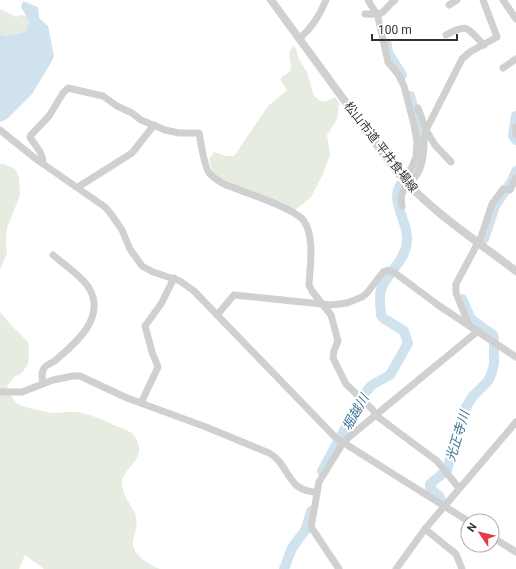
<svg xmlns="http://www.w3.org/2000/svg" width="516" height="569" font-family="Roboto,'Noto Sans JP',sans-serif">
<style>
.green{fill:#e6ecdf}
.water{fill:#cfe2ee}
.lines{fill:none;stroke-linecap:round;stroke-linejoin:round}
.river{stroke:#cfe2ee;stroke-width:10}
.minor{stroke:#d0d0d0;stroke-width:7}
.tertiary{stroke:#d0d0d0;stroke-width:8}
.labels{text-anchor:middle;stroke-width:4;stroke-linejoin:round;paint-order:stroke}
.street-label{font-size:12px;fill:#333;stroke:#fff}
.water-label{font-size:13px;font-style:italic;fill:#3f7597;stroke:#fff}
</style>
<rect width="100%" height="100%" fill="#fff"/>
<!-- green -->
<g class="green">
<path d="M0,9L16,17L21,15L26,16L29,21L26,31C19,35 12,34 4,36L0,33Z"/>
<path d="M293,46L296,48L299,60L307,72L314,96L320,101L325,102L335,97L340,104L338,106C339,123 334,122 327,135L330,155L322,176L311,197L294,211L228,183L213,174L209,159L214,152L226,156H234L268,106L287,90L281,81V78L290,71L291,67L289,53Z"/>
<path d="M0,164H4L15,169L19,178L20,195L7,228L6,241L7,253L0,270Z"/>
<path d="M0,312L11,325L28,342L29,350L28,364L22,373L14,377L7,386C15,406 17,405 38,410C43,411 50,413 55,413C61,413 68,411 74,412C88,413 101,419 114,425C121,428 130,430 135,437C149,459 123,466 122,483C122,495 131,504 135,514C139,522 135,532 133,540C131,555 150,565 160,569H44L25,555L19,569H0Z"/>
</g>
<!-- water -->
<path class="water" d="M23,1L38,7L39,18L48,26L54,56L52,61L32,94L7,119L0,122V33L4,36C12,34 19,35 26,31L29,21L21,7Z"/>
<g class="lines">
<!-- river -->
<g class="river">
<path d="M387,45L388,53L402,75"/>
<path d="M516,116L513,136L516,140"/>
<path d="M408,177C429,154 418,122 410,96"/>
<path d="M484,239L495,206L512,181L516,171"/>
<path d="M462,299L471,319L493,335L494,338"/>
<path d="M322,471L363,395L372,385L390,375L408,343L404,331L383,318L381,315C381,307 378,294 382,287C389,271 406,260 407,241C409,222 389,202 401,184"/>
<path d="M441,500L440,497L430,488V484L447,470L464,410L473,396L488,381L491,375L494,364V345"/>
<path d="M284,569L292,548L306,529L311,511"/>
</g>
<!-- minor -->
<g class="minor">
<path d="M368,0L378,17L388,62L398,74L404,86L414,125L417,142L416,157L411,169L401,177"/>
<path d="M503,0L516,19"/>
<path d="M449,5L457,0"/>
<path d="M365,14C389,15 380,12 395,0"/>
<path d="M446,35C469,22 467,29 484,45"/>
<path d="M299,39C312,28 320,15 326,0"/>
<path d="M503,68L516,59"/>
<path d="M418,108L426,130L435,145L451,162"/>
<path d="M516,127V135"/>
<path d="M0,130L36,159L105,207L111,214L122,230L130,249L142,266L153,272L180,281L194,291L336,438L468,521"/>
<path d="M43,163C43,152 35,146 30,137L31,135L49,116L63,93L68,88L103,96L117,106L132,113L141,120L165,130L179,133H199C201,142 204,168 210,174C215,179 220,182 226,185C242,191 296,209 304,221C315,238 310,266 309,285L312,291L331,315L338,341L334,351L333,358L346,384L372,409L378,417L437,461L459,488"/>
<path d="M78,187L132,153L154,125"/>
<path d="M402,206C398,187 412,185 419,171C426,157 422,144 426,130L462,59L470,52L497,37L483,0"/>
<path d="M217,315L234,295L331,305L347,303L362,297L367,293L383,272L388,270L395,273L438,305L516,357"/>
<path d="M469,325L456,293V284L481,237L492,204L503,189L510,190L516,178"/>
<path d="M43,383C42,378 41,373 44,368C47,364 53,363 57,359C77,342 106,317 89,288C83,277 62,263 53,255"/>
<path d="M0,392H22L53,380L73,376H80L127,398L206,427L269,453C290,464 286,492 317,492"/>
<path d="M141,403L158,367L152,352L145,326L161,304L174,278"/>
<path d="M425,529L456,554L462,569"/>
<path d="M492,537L516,552"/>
<path d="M339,569L311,527L319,482L343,443L349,437L478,331"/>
<path d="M396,569L425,529L516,422"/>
</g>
<!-- tertiary -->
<path class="tertiary" d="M271,0L393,167C427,209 473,238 516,271"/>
</g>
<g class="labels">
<!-- street labels -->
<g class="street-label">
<text transform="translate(381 147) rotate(52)" y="4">松山市道 平井食場線</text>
</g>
<!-- water labels -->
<g class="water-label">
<text transform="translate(355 412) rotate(-60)" y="5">堀越川</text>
<text transform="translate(457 436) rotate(-73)" y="5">光正寺川</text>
</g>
</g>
<!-- north arrow -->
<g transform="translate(480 533) rotate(305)"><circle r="19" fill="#ffffff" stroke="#adadad"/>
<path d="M0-3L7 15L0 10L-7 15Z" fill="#e63946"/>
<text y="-6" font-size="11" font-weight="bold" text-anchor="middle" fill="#333333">N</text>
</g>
<!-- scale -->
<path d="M372 34v6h85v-6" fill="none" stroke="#333333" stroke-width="2"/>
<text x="378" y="34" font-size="12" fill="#333333" stroke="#ffffff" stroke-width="3" paint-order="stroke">100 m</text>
</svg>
